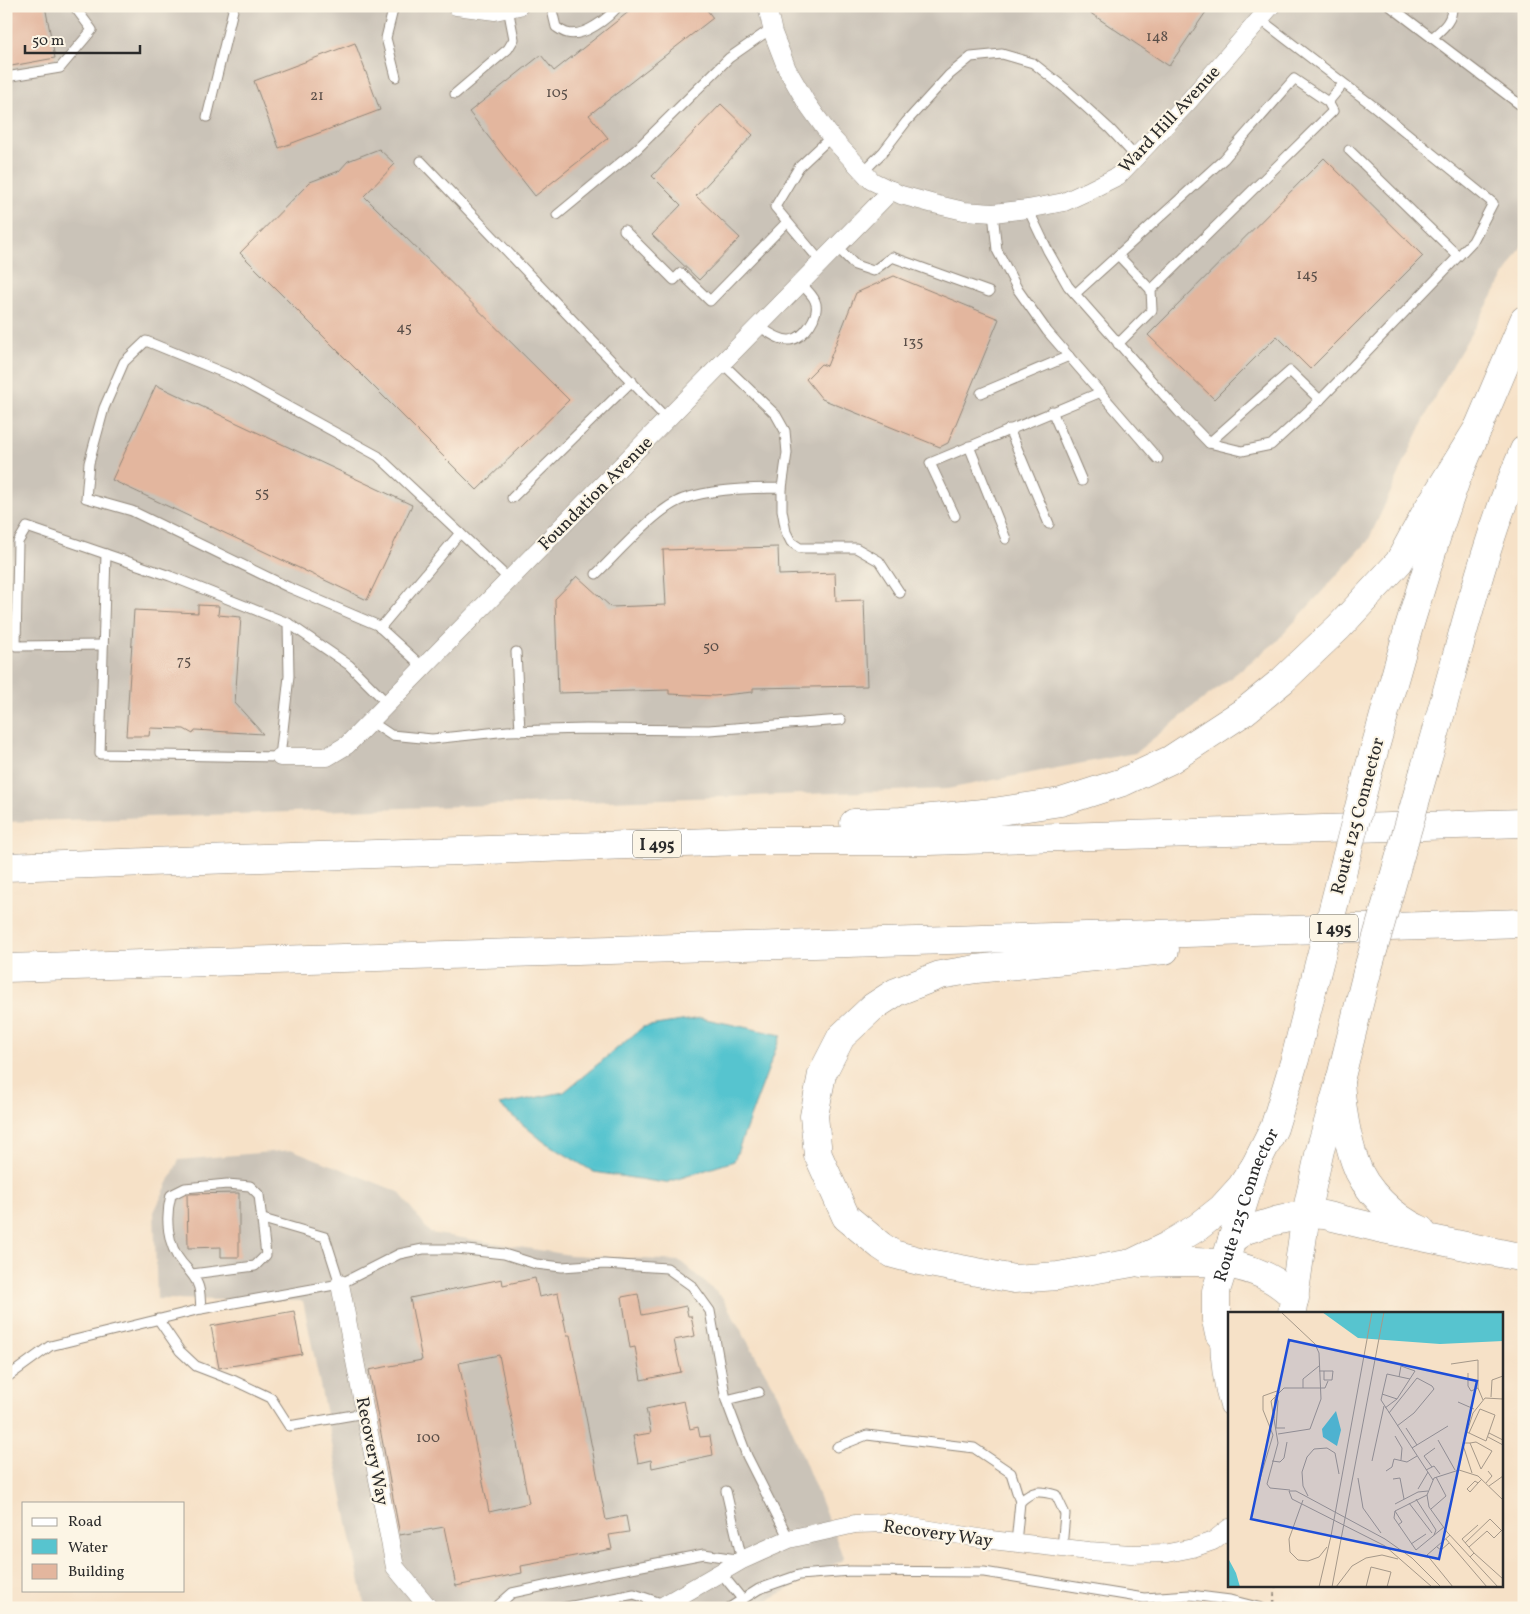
<svg xmlns="http://www.w3.org/2000/svg" width="1530" height="1614" font-family="Vollkorn,serif">
<style>
.industrial{fill:#cac3b8}
.water{fill:#57c4cf;stroke:#41787d}
.building{fill:#e3b69e;fill-rule:evenodd}
.lines{fill:none;stroke-linecap:round;stroke-linejoin:round}
.service-casing{stroke:#908679;stroke-width:11}
.minor-casing{stroke:#908679;stroke-width:19}
.trunk-casing{stroke:#908679;stroke-width:29}
.motorway-casing{stroke:#908679;stroke-width:29}
.path{stroke:#908679;stroke-width:2.5;stroke-dasharray:4 4;stroke-linecap:butt}
.service{stroke:#fff;stroke-width:9}
.minor{stroke:#fff;stroke-width:18}
.trunk{stroke:#fff;stroke-width:28}
.motorway{stroke:#fff;stroke-width:28}
.trunk-bridge-casing{stroke:#908679;stroke-width:29;stroke-linecap:butt}
.trunk-bridge{stroke:#fff;stroke-width:28}
.labels{text-anchor:middle;stroke-width:4;stroke-linejoin:round;paint-order:stroke}
.number-label{font-size:15px;fill:#594e48}
.shield{fill:#fcf5e5;stroke:#6a6863;stroke-width:1}
.shield-label{font-size:16px;font-weight:bold;fill:#2b2b2b}
.street-label{font-size:18px;fill:#2b2b2b;stroke:#fcf5e5}
.inset-road{fill:none;stroke:#a59889;stroke-width:1}
.view{fill:#1d4ed8;fill-opacity:0.15;stroke:#1d4ed8;stroke-width:2.5}
.inset-edge{fill:none;stroke:#2b2b2b;stroke-width:2.5}
</style>
<rect width="100%" height="100%" fill="#fcf5e5"/>
<filter id="ink" filterUnits="userSpaceOnUse"><feTurbulence type="fractalNoise" baseFrequency=".02" numOctaves="2"/><feDisplacementMap in="SourceGraphic" scale="10" xChannelSelector="R" yChannelSelector="G"/><feConvolveMatrix kernelMatrix="1 2 1 2 8 2 1 2 1" color-interpolation-filters="sRGB"/></filter>
<filter id="wash" filterUnits="userSpaceOnUse"><feTurbulence type="fractalNoise" baseFrequency=".0096" numOctaves="4" result="noise"/><feDisplacementMap in="SourceGraphic" scale="20" xChannelSelector="R" yChannelSelector="G"/><feGaussianBlur stdDeviation="1.12" result="paint"/><feColorMatrix in="noise" values="0 0 0 0 0 0 0 0 0 0 0 0 0 0 0 0 0 1.4 0 .05"/><feComposite in="paint" operator="in"/></filter>
<g filter="url(#wash)">
<rect width="100%" height="100%" fill="#f6e1c7"/>
<!-- industrial -->
<g class="industrial">
<path d="M6,6H1524V242L1437,392L1368,541L1276,642L1135,753L947,789L6,822Z"/>
<path d="M293,1150L399,1192L430,1233L570,1255L680,1261L722,1297L778,1395L844,1559L753,1608H368L364,1602L303,1301L157,1299L154,1212L179,1160Z"/>
</g>
<!-- water -->
<path class="water" d="M701,1018L781,1035L734,1161L665,1183L594,1172L543,1141L499,1105L564,1092L643,1027Z"/>
<g id="blocks">
<!-- building -->
<g class="building">
<path d="M6,6H45L55,58L6,67Z"/>
<path d="M636,6H704L713,18L589,115L608,138L535,196L469,112L541,55L554,71Z"/>
<path d="M1080,6H1210L1169,66Z"/>
<path d="M355,43L380,110L279,148L254,81Z"/>
<path d="M721,104L753,135L696,196L740,238L699,280L652,235L681,205L652,176Z"/>
<path d="M379,149L395,164L364,196L569,400L477,490L240,253L310,182L339,171L348,161Z"/>
<path d="M1324,158L1423,256L1310,369L1277,336L1214,399L1148,335Z"/>
<path d="M894,276L999,319L948,443L940,447L822,399L806,379L821,364L827,366L856,293Z"/>
<path d="M156,385L412,505L367,600L112,480Z"/>
<path d="M778,547L779,575L835,573L836,601L864,600L867,686L753,688V692L714,696L669,694V690L558,693L555,599L577,576L611,607L666,605L663,550Z"/>
<path d="M198,605L219,606L218,615L241,617L235,703L263,734L195,730L193,734L184,729L150,728L149,736H126L134,610L198,613Z"/>
<path d="M239,1193V1257H221V1247L188,1248L187,1194Z"/>
<path d="M535,1278L539,1297L558,1293L567,1335H570L606,1520L626,1516L629,1532L609,1535L612,1549L521,1566L522,1573L456,1586L444,1527L400,1535L369,1370L422,1360L410,1298L502,1279L503,1285ZM499,1355L529,1503L489,1512L459,1363Z"/>
<path d="M638,1294L642,1315L686,1306L688,1316H691L695,1336L674,1340L681,1372L641,1380L635,1347L630,1348L622,1297Z"/>
<path d="M294,1311L302,1354L219,1368L211,1326Z"/>
<path d="M684,1401L690,1429L698,1427L700,1437L710,1436L713,1455L652,1468L651,1460L638,1463L633,1436L651,1433L646,1409Z"/>
</g>
</g>
</g>
<g filter="url(#ink)">
<use href="#blocks" fill-opacity="0" stroke="#908679" stroke-width="1"/>
<g class="lines">
<!-- service casing -->
<g class="service-casing">
<g id="service">
<path d="M394,6L386,38L396,77"/>
<path d="M551,6L556,27C559,29 563,32 567,33C583,38 609,18 618,6"/>
<path d="M1390,6L1519,104L1524,99"/>
<path d="M1432,38C1442,29 1453,21 1452,6"/>
<path d="M6,77L60,68L92,30L74,6"/>
<path d="M455,94L508,49L514,39L508,8"/>
<path d="M207,117L234,6"/>
<path d="M1349,150L1458,256"/>
<path d="M421,161L667,419"/>
<path d="M863,172L883,152L906,122L949,75L971,57L1002,54L1033,63L1066,89L1110,129L1136,157"/>
<path d="M1028,209L1048,251L1068,286L1179,412L1209,443L1290,371L1320,400"/>
<path d="M993,213L997,250L1018,290L1047,331L1158,459"/>
<path d="M557,215L637,149L729,58L772,28"/>
<path d="M624,230L674,280L681,273L710,301L787,222"/>
<path d="M836,246L855,265L873,271L892,257L989,292"/>
<path d="M1118,255L1151,290"/>
<path d="M821,262L775,207L799,167L831,137"/>
<path d="M1075,294L1224,159L1294,79L1328,102L1343,84"/>
<path d="M758,326C767,331 779,341 790,340C804,339 821,314 815,301C813,295 805,288 800,283"/>
<path d="M1118,344L1152,310L1151,290L1333,111L1328,102"/>
<path d="M722,363L776,415L785,431L787,453L782,488V510L786,532L791,542L800,548H856L879,561L900,593"/>
<path d="M981,393L1069,356"/>
<path d="M1052,411L1082,481"/>
<path d="M1009,429L1049,524"/>
<path d="M1209,443L1242,451L1271,445L1320,400L1473,241L1493,203L1376,108L1260,19"/>
<path d="M969,446L1006,539"/>
<path d="M512,498L632,381"/>
<path d="M955,516L930,463L1101,392"/>
<path d="M106,554L100,754L280,757L289,676L288,623"/>
<path d="M596,574C618,553 657,508 683,499C714,488 749,489 782,488"/>
<path d="M380,628L460,533"/>
<path d="M103,645L16,646L18,542L27,527L170,576L288,623L349,665L387,703"/>
<path d="M516,652L520,731"/>
<path d="M423,667L377,625L288,587L132,511L86,498L89,463L104,408L124,362L146,341L234,377L378,456L509,579"/>
<path d="M370,721L391,735L432,739L508,731L586,729L709,730L841,720"/>
<path d="M263,1219L325,1237L340,1284"/>
<path d="M192,1274L255,1266L266,1255L259,1195L250,1186L227,1184L185,1188L171,1195C165,1218 167,1245 182,1263C188,1270 195,1276 198,1285C201,1292 200,1302 201,1309"/>
<path d="M158,1319L180,1351L196,1366L235,1381L271,1398L289,1426L365,1413"/>
<path d="M6,1378L50,1346L201,1309L340,1284L399,1254L423,1249H457L504,1254L536,1264L562,1267L604,1264L667,1268L692,1286L710,1311L726,1400L747,1456L789,1539"/>
<path d="M726,1400L759,1392"/>
<path d="M837,1447L867,1435L974,1448L1011,1473L1020,1502L1016,1543"/>
<path d="M1020,1502C1033,1490 1039,1490 1056,1495L1065,1514L1062,1548"/>
<path d="M721,1573L742,1599"/>
<path d="M495,1608L512,1593L600,1574L704,1554L742,1560L726,1491"/>
<path d="M562,1608L634,1594L664,1604"/>
<path d="M729,1608L759,1589L799,1575L850,1571L984,1572L1144,1598L1190,1595L1230,1600L1262,1608"/>
</g>
</g>
<!-- minor casing -->
<g class="minor-casing">
<g id="minor">
<path d="M456,6L495,11L519,6"/>
<path d="M767,6L773,33L787,69L806,102L831,137L872,181L901,195L934,204L964,211L993,213L1028,209L1064,202L1088,191L1118,176L1187,103L1271,6"/>
<path d="M280,757H327L347,745L892,190"/>
<path d="M340,1284L395,1567L429,1608"/>
<path d="M1219,1334C1219,1357 1222,1384 1229,1406"/>
<path d="M659,1608L742,1560L789,1539L855,1524L889,1523L991,1540L1089,1551L1131,1554L1168,1553L1193,1548L1213,1541L1229,1528"/>
</g>
</g>
<!-- trunk casing -->
<g class="trunk-casing">
<g id="trunk">
<path d="M1424,771C1457,664 1479,553 1524,450"/>
<path d="M1367,776L1408,630L1439,529L1456,480L1524,320"/>
<path d="M1292,1313L1306,1214L1320,1150L1340,1081L1367,972"/>
<path id="s1" d="M1229,1346L1219,1334L1216,1320V1291L1255,1166L1274,1128L1295,1059L1316,975"/>
</g>
</g>
<!-- motorway casing -->
<g class="motorway-casing">
<g id="motorway">
<path d="M854,823L901,821L993,812L1061,802L1123,782L1170,760L1245,711L1283,680L1339,627L1399,562L1426,512L1480,425"/>
<path d="M6,867L741,841H929L1524,823"/>
<path d="M1165,950L976,969L940,975L896,992L873,1007L841,1037L822,1074L814,1116L818,1155L846,1217L881,1246L893,1254L919,1261L1014,1279L1058,1276L1132,1263L1167,1246L1198,1227L1222,1208L1241,1187L1255,1166"/>
<path d="M6,968L1524,923"/>
<path d="M1340,1081C1342,1109 1346,1136 1355,1162C1364,1190 1395,1219 1421,1230"/>
<path d="M1232,1239L1246,1230L1275,1221L1306,1214L1324,1215L1378,1228L1524,1258"/>
<path d="M1141,1263C1195,1262 1255,1255 1295,1298"/>
</g>
</g>
<!-- path -->
<path class="path" d="M1274,1604L1275,1585"/>
<!-- service -->
<use href="#service" class="service"/>
<!-- minor -->
<use href="#minor" class="minor"/>
<!-- trunk -->
<use href="#trunk" class="trunk"/>
<!-- motorway -->
<use href="#motorway" class="motorway"/>
<!-- trunk-bridge casing -->
<g class="trunk-bridge-casing">
<g id="trunk-bridge">
<path d="M1367,972L1424,771"/>
<path d="M1316,975L1367,776"/>
</g>
</g>
<!-- trunk-bridge -->
<use href="#trunk-bridge" class="trunk-bridge"/>
</g>
</g>
<g class="labels">
<!-- number labels -->
<g class="number-label">
<text x="1157" y="41">148</text>
<text x="557" y="97">105</text>
<text x="317" y="100">21</text>
<text x="1307" y="279">145</text>
<text x="404" y="332">45</text>
<text x="913" y="346">135</text>
<text x="262" y="497">55</text>
<text x="711" y="651">50</text>
<text x="184" y="665">75</text>
<text x="428" y="1442">100</text>
</g>
<!-- shield labels -->
<g class="shield">
<rect x="633" y="830.5" width="48" height="27" rx="4"/>
<rect x="1310" y="914.5" width="48" height="27" rx="4"/>
</g>
<g class="shield-label">
<text x="657" y="850">I 495</text>
<text x="1334" y="934">I 495</text>
</g>
<!-- street labels -->
<g class="street-label">
<text transform="translate(1169 119) rotate(-47)" y="6">Ward Hill Avenue</text>
<text transform="translate(595 493) rotate(-45)" y="6">Foundation Avenue</text>
<text transform="translate(1357 816) rotate(-75)" y="6">Route 125 Connector</text>
<text dy="6" stroke="none"><textPath href="#s1" startOffset="150">Route 125 Connector</textPath></text>
<text transform="translate(373 1451) rotate(79)" y="6">Recovery Way</text>
<text transform="translate(938 1533) rotate(8)" y="6">Recovery Way</text>
</g>
</g>
<!-- overview -->
<g transform="translate(1228 1312)">
<rect width="275" height="275" fill="#f6e1c7"/>
<path d="M94,0H275V29L212,32L130,26ZM108,99L113,118L109,134L95,125L94,117ZM0,246L8,261L12,275H0Z" fill="#57c4cf"/>
<path class="inset-road" d="M223,52L250,48V76L255,88M91,59H105L104,68H96V59M240,61V74L243,79L250,76M182,67L159,62L153,88L205,168M75,76V67L91,54M154,82L169,87M47,83L50,89L48,116H57M263,85L264,68L275,64M230,90L246,97M157,96L169,87L187,59L173,54L171,65M161,101L189,66L204,74L206,77L186,101L169,114M46,106L47,85M178,116L189,133M237,120L241,121L252,97L267,103L258,129L241,121M261,121L275,128M50,122L82,117L93,87L91,41L87,32L53,0M167,124L174,136L173,148M260,125L275,133M210,128L227,158M235,131H242L253,157L264,139L248,130L242,131M184,136L220,114M44,149L52,150L56,146L59,130M144,149L156,94M204,155L196,144L207,136M198,158L206,154L212,162M158,159L164,155L166,147L179,150L189,144M244,161L235,133L245,101L257,86L275,87M130,166L135,196L153,221M165,167L172,166L176,187M250,171L247,169L239,177L242,180L250,171L254,167M258,171L264,164L260,159M261,174L275,164M29,177L45,123L35,98V84L49,79M190,177L200,160M62,178L42,176L39,172L50,131L43,89L56,76H97L100,69M80,184L75,174L74,160L79,145L86,137L99,136L107,141L111,162M188,187L208,218L206,223M75,188L61,227L62,240L70,248L80,249L91,245L99,235M181,191L204,221M167,192L190,180L200,179M203,197L218,184L208,165M167,199L166,206L188,238L216,215M170,213L174,210L167,199L199,183M222,223L199,243L225,275M218,227L259,275M237,231L262,207L274,219M183,232L198,222M209,235L213,238L221,231M241,235L259,219L266,226L273,219M246,241L275,267M242,245L246,241L234,227L250,213M91,275L103,224L144,0M104,275L156,0M108,275L124,254L138,246L154,243L170,247M138,275L143,255L163,260L159,275M204,275L157,234L64,187L61,179H68L157,227L184,246L213,275M270,275L219,220L201,195L199,183L206,166L231,158L250,164L275,188"/>
<path class="view" d="M61,28L249,69L211,247L23,207Z"/>
<rect width="275" height="275" class="inset-edge"/>
</g>
<!-- margin -->
<rect width="1530" height="1614" fill="none" stroke="#fcf5e5" stroke-width="25"/>
<!-- legend -->
<rect x="22" y="1502" width="162" height="90" fill="#fcf5e5" stroke="#a8a49b"/>
<rect x="32" y="1518" width="25" height="8" fill="#ffffff" stroke="#a8a49b"/>
<text x="68" y="1526" font-size="15" fill="#2b2b2b">Road</text>
<rect x="32" y="1539" width="25" height="15" fill="#57c4cf" stroke="#a8a49b"/>
<text x="68" y="1552" font-size="15" fill="#2b2b2b">Water</text>
<rect x="32" y="1564" width="25" height="15" fill="#e3b69e" stroke="#a8a49b"/>
<text x="68" y="1576" font-size="15" fill="#2b2b2b">Building</text>
<!-- scale -->
<path d="M25 45v8h115v-8" fill="none" stroke="#2b2b2b" stroke-width="2.5"/>
<text x="32" y="45" font-size="15" fill="#2b2b2b" stroke="#fcf5e5" stroke-width="4" paint-order="stroke">50 m</text>
</svg>
